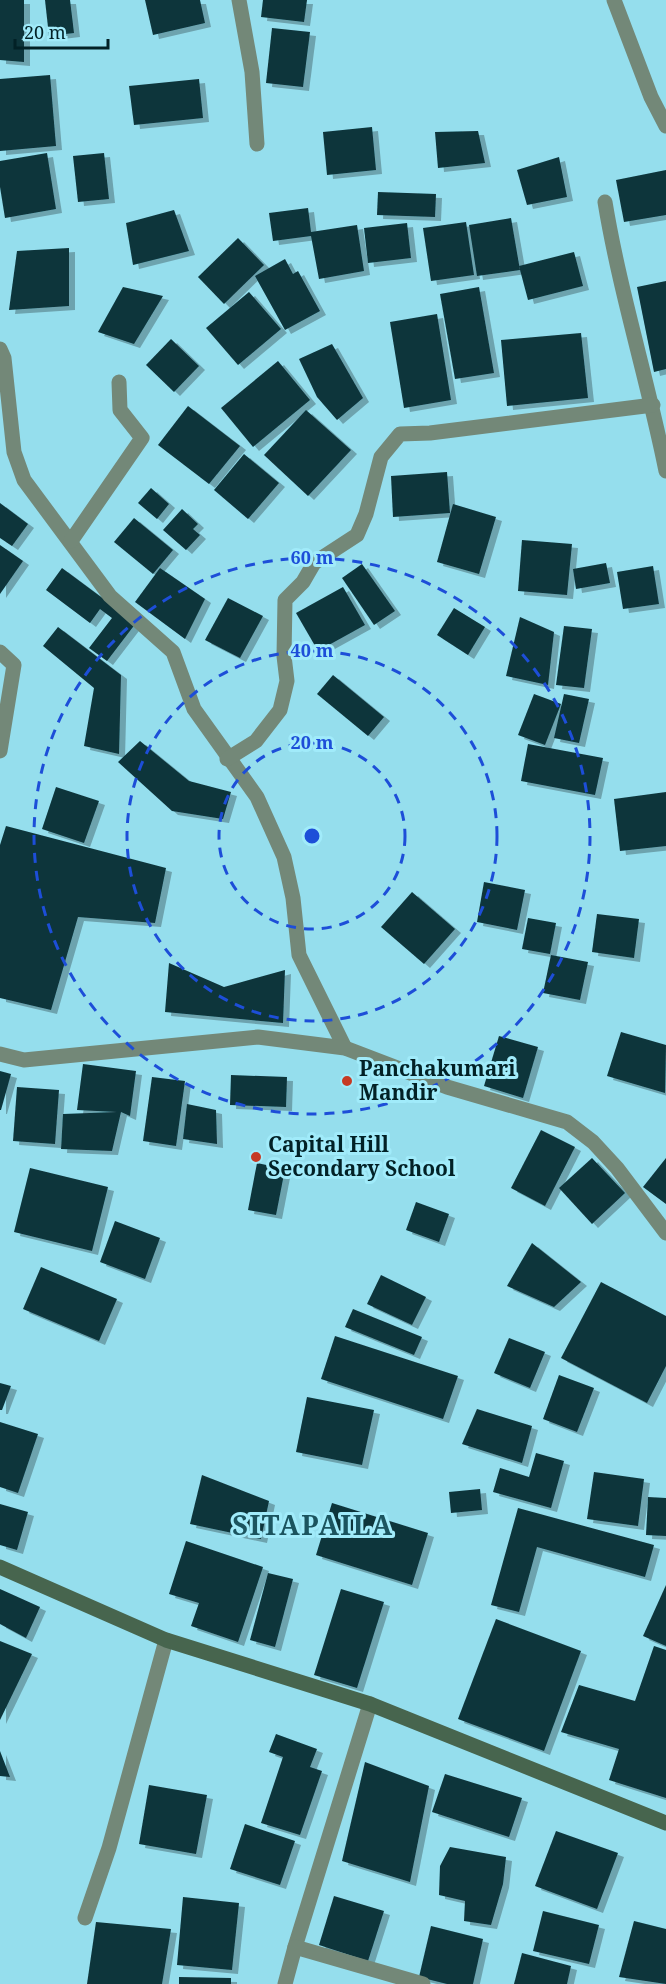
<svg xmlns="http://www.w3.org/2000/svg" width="666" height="1984" font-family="'Noto Serif',serif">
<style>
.building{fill:#0b343b;filter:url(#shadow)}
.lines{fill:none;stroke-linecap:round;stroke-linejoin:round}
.minor{stroke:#738878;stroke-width:15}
.secondary{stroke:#47654e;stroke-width:15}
.ring{fill:none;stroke:#1d4ed8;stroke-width:3;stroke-dasharray:10 8}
.poi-dot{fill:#c63a24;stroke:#a1ebfa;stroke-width:2}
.labels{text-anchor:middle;stroke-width:6;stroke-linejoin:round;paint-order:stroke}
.poi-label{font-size:21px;font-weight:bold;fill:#022126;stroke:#a1ebfa;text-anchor:start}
.district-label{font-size:27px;font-weight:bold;letter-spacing:1.5px;fill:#1b545f;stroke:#a1ebfa}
.centre{fill:#1d4ed8;stroke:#a1ebfa;stroke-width:3}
.ring-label{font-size:18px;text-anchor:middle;font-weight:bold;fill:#1d4ed8;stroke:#a1ebfa;stroke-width:6;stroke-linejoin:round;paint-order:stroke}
</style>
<defs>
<filter id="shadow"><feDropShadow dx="6" dy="4" stdDeviation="0" flood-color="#0004"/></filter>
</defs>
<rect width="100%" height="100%" fill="#95deed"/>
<!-- building -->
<g class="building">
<path d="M0,0H24V62L0,60Z"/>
<path d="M45,0H70L74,33L49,36Z"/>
<path d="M145,0H200L205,23L153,35Z"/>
<path d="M263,0H307L304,22L261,17Z"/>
<path d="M272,28L310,32L303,87L266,83Z"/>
<path d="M50,75L56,146L0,151V79Z"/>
<path d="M199,79L203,118L134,125L129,86Z"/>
<path d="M372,127L376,170L327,175L323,132Z"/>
<path d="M478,131L485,163L438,168L435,132Z"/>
<path d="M47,153L56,209L5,218L0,187V161Z"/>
<path d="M104,153L109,199L78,202L73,156Z"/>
<path d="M559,157L567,197L527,205L517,170Z"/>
<path d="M666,170V215L624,222L616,180Z"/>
<path d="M378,192L436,194L435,217L377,215Z"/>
<path d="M308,208L311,232L357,225L364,271L319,279L311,236L273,241L269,213Z"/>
<path d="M174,210L189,251L133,265L126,223Z"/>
<path d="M511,218L520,270L477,276L469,225Z"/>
<path d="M466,222L474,275L431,281L423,228Z"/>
<path d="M407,223L411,258L368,263L364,228Z"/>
<path d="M238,238L264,265L224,304L198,277Z"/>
<path d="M69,248V306L9,310L17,251Z"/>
<path d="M574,252L583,286L528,300L519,266Z"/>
<path d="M285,259L293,274L298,271L320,311L285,330L255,276Z"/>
<path d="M666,281V369L654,372L637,287Z"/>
<path d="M123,287L163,296L134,344L98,332Z"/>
<path d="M479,287L494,373L455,379L440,294Z"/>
<path d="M249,292L281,329L238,365L206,328Z"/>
<path d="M437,314L451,400L404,408L390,322Z"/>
<path d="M581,333L588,398L507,406L501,340Z"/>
<path d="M171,339L199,366L174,392L146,365Z"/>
<path d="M332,344L363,398L337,420L317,397L299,359Z"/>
<path d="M278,361L310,400L253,447L221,408Z"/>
<path d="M188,406L240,446L209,484L158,445Z"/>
<path d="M306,410L351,450L308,496L264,455Z"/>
<path d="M244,454L279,483L248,519L214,490Z"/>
<path d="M447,472L450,513L393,517L391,476Z"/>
<path d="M151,488L169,504L157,519L138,503Z"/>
<path d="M0,503L28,524L12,546L0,538Z"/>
<path d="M453,504L496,517L479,574L437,562Z"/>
<path d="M182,509L198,524L193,529L200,535L186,550L163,530Z"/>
<path d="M134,518L173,550L153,574L114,542Z"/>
<path d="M522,540L572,544L567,595L518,591Z"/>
<path d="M0,545L23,561L0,594Z"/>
<path d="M606,563L610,583L576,589L573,569Z"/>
<path d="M362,564L395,611L374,625L342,578Z"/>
<path d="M653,566L659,604L623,609L617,572Z"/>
<path d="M62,568L136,623L107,661L89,648L112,618L100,609L90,623L46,590Z"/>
<path d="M160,568L205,599L185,639L135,602Z"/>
<path d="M343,587L365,625L318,651L296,613Z"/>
<path d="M228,598L263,616L240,658L205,640Z"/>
<path d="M454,608L485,627L468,655L437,635Z"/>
<path d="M520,617L554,632L548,685L506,676Z"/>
<path d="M564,626L592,629L584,688L556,685Z"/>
<path d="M58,627L121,675L119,754L84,746L94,688L43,646Z"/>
<path d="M333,675L384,717L368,736L317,694Z"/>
<path d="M534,694L561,704L545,745L518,735Z"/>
<path d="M564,694L589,699L579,743L554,738Z"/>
<path d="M140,741L189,781L231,792L223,819L172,811L118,762Z"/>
<path d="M528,744L603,758L595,795L521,781Z"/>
<path d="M56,787L99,801L84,843L42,829Z"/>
<path d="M666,792V846L620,851L614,799Z"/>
<path d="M6,826L166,868L155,923L78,917L51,1010L0,998V845Z"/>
<path d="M484,882L525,890L517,930L477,922Z"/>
<path d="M412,892L455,929L424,964L381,927Z"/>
<path d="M597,914L639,919L634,958L592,952Z"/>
<path d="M528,918L556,923L550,954L522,949Z"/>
<path d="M551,955L588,962L580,1000L543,993Z"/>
<path d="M169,963L224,987L285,970L283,1023L165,1012Z"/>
<path d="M621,1032L666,1045L665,1093L607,1076Z"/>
<path d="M499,1036L538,1047L523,1098L484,1086Z"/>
<path d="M83,1064L136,1071L130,1116L121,1112L112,1151L61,1149L63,1114L117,1112L77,1110Z"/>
<path d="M0,1071L11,1074L1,1110H0Z"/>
<path d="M231,1075L287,1077L286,1107L230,1105Z"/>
<path d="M152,1077L185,1081L176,1146L143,1141Z"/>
<path d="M17,1087L59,1090L55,1144L13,1141Z"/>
<path d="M187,1104L216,1110L217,1144L183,1139Z"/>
<path d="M541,1130L575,1147L545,1206L511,1188Z"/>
<path d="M592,1158L625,1193L592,1224L559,1188Z"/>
<path d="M666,1158V1204L643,1187Z"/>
<path d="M257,1163L285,1169L276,1215L248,1210Z"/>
<path d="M30,1168L108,1187L92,1251L14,1232Z"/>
<path d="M416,1202L449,1214L439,1242L406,1230Z"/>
<path d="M115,1221L160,1238L145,1279L100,1262Z"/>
<path d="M532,1243L581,1282L554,1307L507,1286Z"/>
<path d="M41,1267L117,1299L99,1341L23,1309Z"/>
<path d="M381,1275L426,1297L412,1325L367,1304Z"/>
<path d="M601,1282L666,1316V1366L647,1403L561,1358Z"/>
<path d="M353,1309L422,1337L414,1355L345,1327Z"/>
<path d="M335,1336L458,1376L443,1419L321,1379Z"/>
<path d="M509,1338L545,1352L530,1388L494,1373Z"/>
<path d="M559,1375L594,1388L577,1432L543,1419Z"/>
<path d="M0,1383L11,1386L2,1410H0Z"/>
<path d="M307,1397L374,1410L362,1465L296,1452Z"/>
<path d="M477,1409L532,1426L522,1463L462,1444Z"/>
<path d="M0,1422L38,1434L18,1493L0,1487Z"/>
<path d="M536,1453L564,1461L551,1508L493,1492L500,1468L529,1477Z"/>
<path d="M594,1472L644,1479L638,1526L587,1519Z"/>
<path d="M202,1475L269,1501L261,1539L190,1524Z"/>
<path d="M480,1489L482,1510L451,1513L449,1492Z"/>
<path d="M648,1497L666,1498V1536L646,1535Z"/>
<path d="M332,1503L428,1533L412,1585L316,1555Z"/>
<path d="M0,1504L28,1512L17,1550L0,1545Z"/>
<path d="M518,1508L654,1545L645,1577L537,1547L519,1612L491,1605Z"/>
<path d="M186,1541L263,1567L238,1642L191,1626L199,1603L169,1594Z"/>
<path d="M268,1573L293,1579L275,1647L250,1640Z"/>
<path d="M666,1585V1646L643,1636Z"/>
<path d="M0,1589L40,1607L26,1638L0,1624Z"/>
<path d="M341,1589L384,1602L357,1688L314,1675Z"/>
<path d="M496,1619L581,1651L544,1751L458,1719Z"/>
<path d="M0,1641L32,1654L0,1720Z"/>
<path d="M654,1646L666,1650V1798L609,1780L619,1749L561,1732L579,1685L635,1701Z"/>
<path d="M276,1734L317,1749L310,1767L322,1771L300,1835L261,1823L283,1757L269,1752Z"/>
<path d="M0,1751L10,1777L0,1776Z"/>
<path d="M365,1762L429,1786L410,1882L342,1861Z"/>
<path d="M445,1774L522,1798L509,1837L432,1812Z"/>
<path d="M149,1785L207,1795L196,1854L139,1844Z"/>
<path d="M245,1824L295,1841L280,1885L230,1869Z"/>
<path d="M556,1831L618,1853L597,1909L535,1886Z"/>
<path d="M450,1847L506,1857L503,1884L491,1925L464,1921L465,1901L439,1895L440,1866Z"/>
<path d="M334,1896L384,1911L368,1961L319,1945Z"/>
<path d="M183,1897L239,1903L232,1970L177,1965Z"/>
<path d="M543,1911L599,1925L589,1964L533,1951Z"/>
<path d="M634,1921L666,1929V1984L619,1977Z"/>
<path d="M96,1922L171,1929L162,1984H87Z"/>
<path d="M431,1926L483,1939L473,1984H447L419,1977Z"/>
<path d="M522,1953L571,1966L567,1984H514Z"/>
<path d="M179,1977L231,1978V1984H179Z"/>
</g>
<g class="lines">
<!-- minor -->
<g class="minor">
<path d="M239,0L252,72L257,144"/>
<path d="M614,0L651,97L666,126"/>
<path d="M605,202C620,293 648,381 666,471"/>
<path d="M0,349L4,358L14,452L24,480L110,596L173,652L194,709L257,797L284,857L293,898L299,955L345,1048"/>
<path d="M71,541L142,438L120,410L119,382"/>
<path d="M0,652L14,665L0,751"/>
<path d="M227,759L256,741L280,710L287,681L284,656L285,600L303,582L314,563L357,535L366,514L381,457L400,434L430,433L653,405"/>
<path d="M0,1054L24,1060L258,1037L345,1048L447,1087L567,1122L593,1142L617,1168L666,1233"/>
<path d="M85,1918L109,1848L166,1640"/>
<path d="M295,1947L370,1704"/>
<path d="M285,1984L295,1947L423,1984"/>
</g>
<!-- secondary -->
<path class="secondary" d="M0,1567L166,1640L370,1704L666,1823"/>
</g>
<!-- distance rings -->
<g class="ring">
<circle cx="312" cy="836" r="93"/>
<circle cx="312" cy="836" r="185"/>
<circle cx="312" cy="836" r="278"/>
</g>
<!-- markers -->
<g class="poi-dot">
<circle cx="347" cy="1081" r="6"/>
<circle cx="256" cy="1157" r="6"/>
</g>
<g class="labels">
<!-- poi labels -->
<g class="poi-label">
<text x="359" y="1076">Panchakumari<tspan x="359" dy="24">Mandir</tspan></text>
<text x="268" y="1152">Capital Hill<tspan x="268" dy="24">Secondary School</tspan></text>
</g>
<!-- district labels -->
<g class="district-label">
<text x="313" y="1535">SITAPAILA</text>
</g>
</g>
<circle cx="312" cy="836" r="9" class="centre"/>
<g class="ring-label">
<text x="312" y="564">60 m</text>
<text x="312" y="657">40 m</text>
<text x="312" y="749">20 m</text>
</g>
<!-- scale -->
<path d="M15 39v9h93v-9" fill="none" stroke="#022126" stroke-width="3"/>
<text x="24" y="39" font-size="18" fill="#022126" stroke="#a1ebfa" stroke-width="4.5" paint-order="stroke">20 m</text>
</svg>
